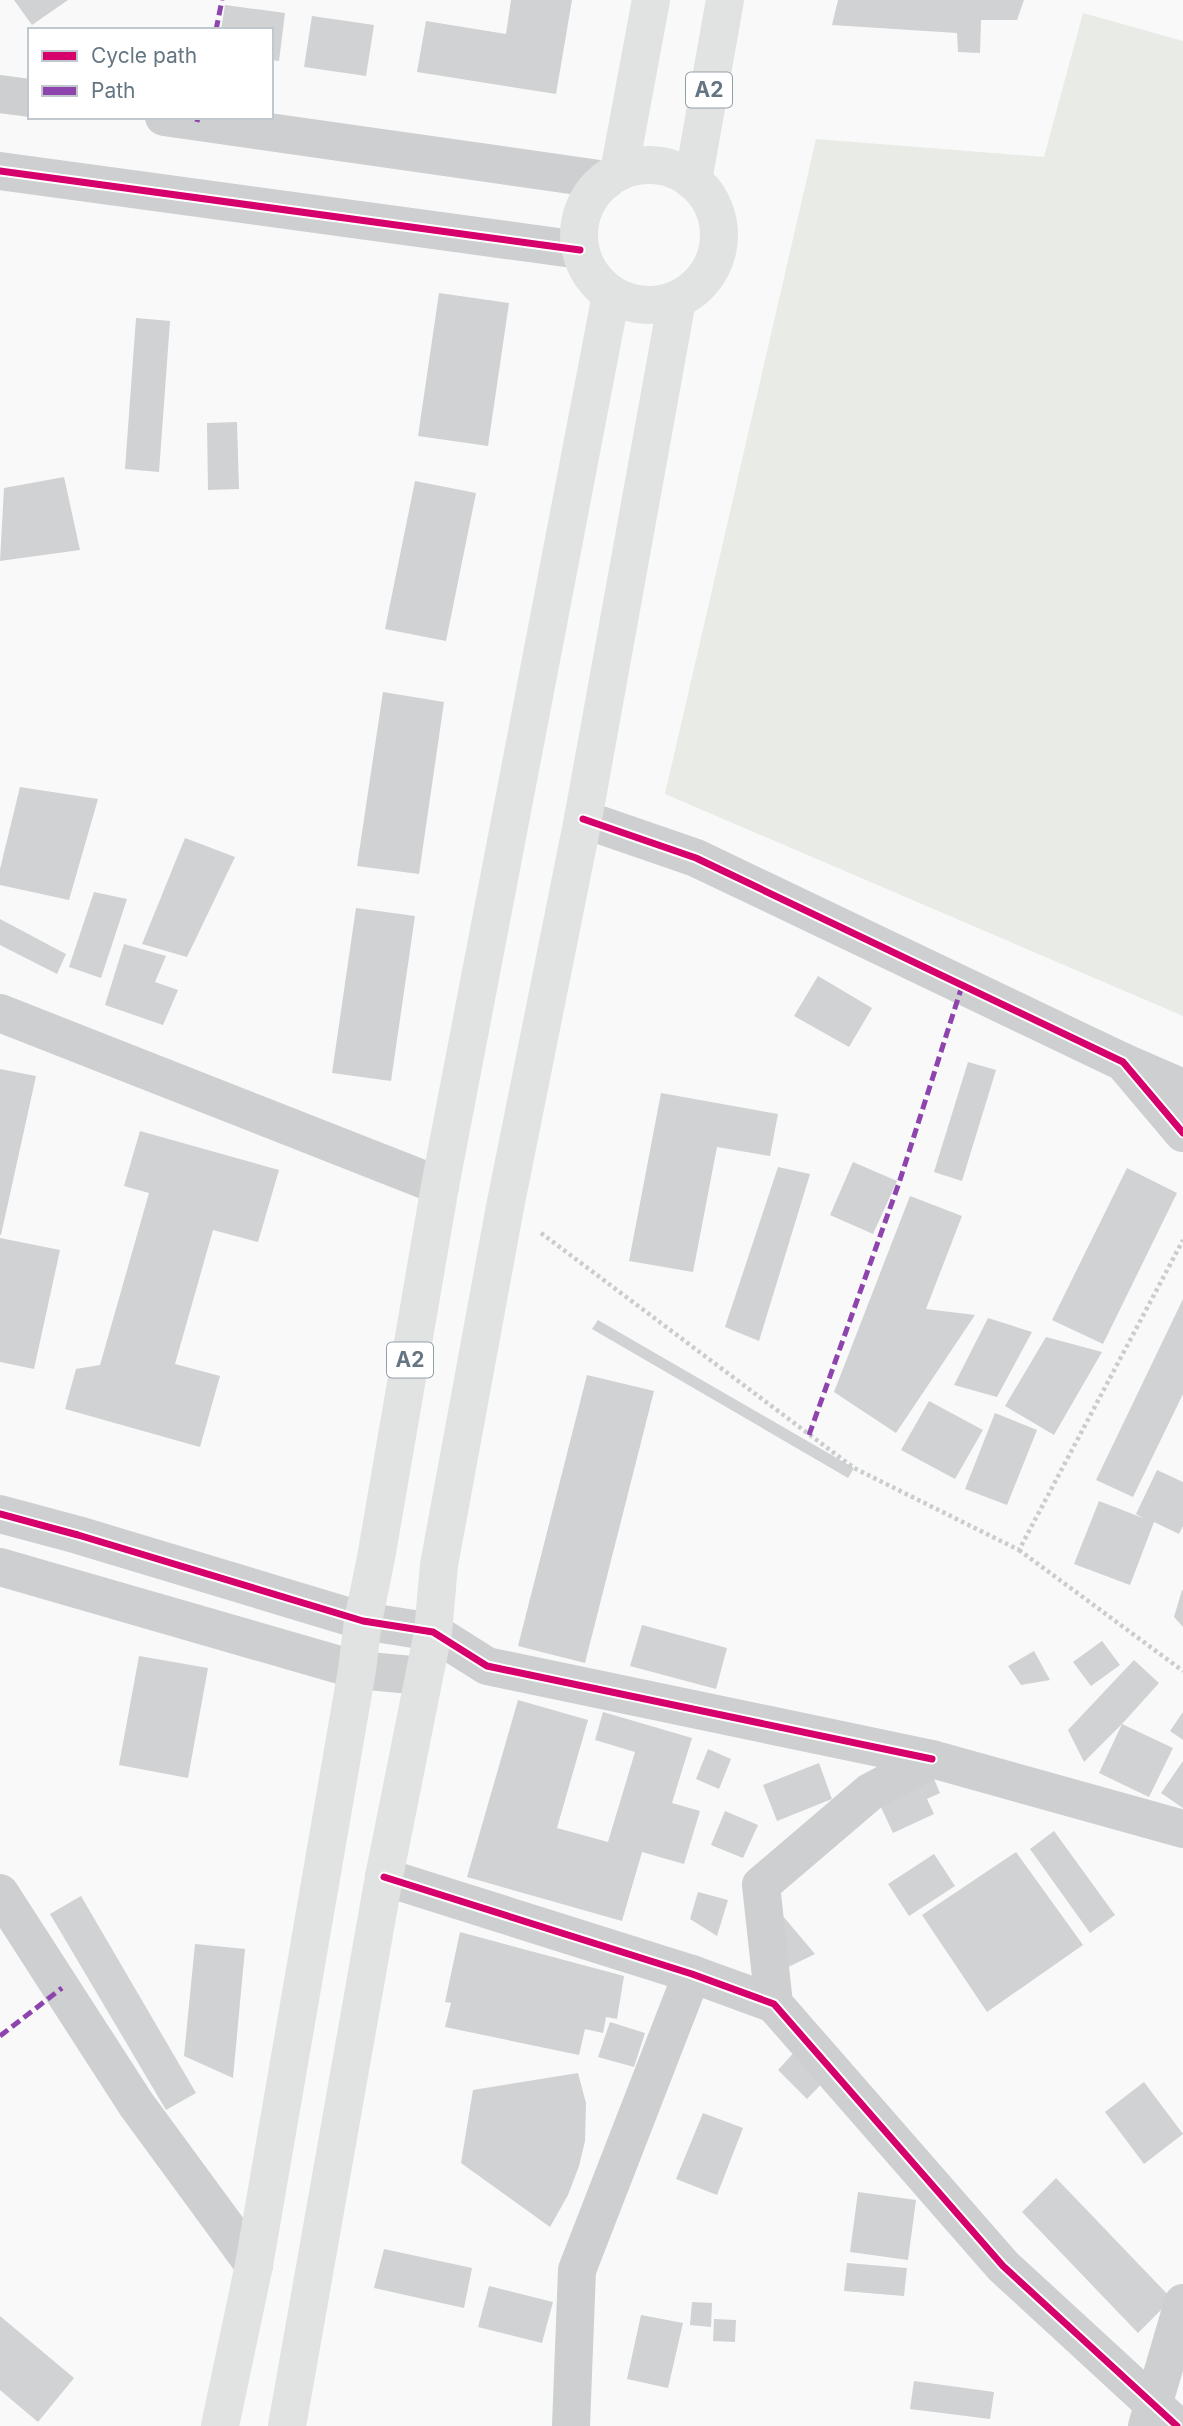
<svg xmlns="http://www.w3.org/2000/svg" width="1183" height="2426" font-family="Inter,sans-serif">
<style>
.green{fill:#e8ebe6}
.building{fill:#d0d2d3}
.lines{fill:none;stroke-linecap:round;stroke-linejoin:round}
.path{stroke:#cbcccd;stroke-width:4.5;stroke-dasharray:3.5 3.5;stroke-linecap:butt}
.minor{stroke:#cecfd0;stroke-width:38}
.tertiary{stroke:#cecfd0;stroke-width:38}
.trunk{stroke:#e1e2e2;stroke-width:38}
.quiet{stroke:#8e44ad;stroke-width:5;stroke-dasharray:10 5;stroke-linecap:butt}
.cycleway-casing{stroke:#fff;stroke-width:11}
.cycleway{stroke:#d6006c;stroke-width:7}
.labels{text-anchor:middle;stroke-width:7;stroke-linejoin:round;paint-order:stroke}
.shield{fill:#fff;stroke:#939fa8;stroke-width:2}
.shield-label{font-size:21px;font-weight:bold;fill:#657683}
</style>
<rect width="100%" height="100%" fill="#f9f9f9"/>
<!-- green -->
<path class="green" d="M1083,13L1183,41V1016L665,794L816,139L1044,157Z"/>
<!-- building -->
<g class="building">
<path d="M14,0H68L32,25Z"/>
<path d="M511,0H572L556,94L417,72L426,21L506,34Z"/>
<path d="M838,0H1024L1017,20H981L980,53L958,52L957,33L832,25Z"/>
<path d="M225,5L285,13L279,61L271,60V30H221Z"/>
<path d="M312,16L374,25L366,76L304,67Z"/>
<path d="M439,293L509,303L488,446L418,436Z"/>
<path d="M136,318L170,321L159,472L125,469Z"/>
<path d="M237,422L239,489L208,490L207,423Z"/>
<path d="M64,477L80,550L0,561L4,488Z"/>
<path d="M415,481L476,493L446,641L385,629Z"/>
<path d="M383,692L444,702L419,874L357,866Z"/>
<path d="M20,787L98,799L69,900L0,885V869Z"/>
<path d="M185,838L235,857L187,957L142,944Z"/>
<path d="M94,892L127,899L101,978L69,967Z"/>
<path d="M356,908L415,916L391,1081L332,1073Z"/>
<path d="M0,919L66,954L57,974L0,945Z"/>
<path d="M124,944L166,956L155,982L178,990L163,1025L105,1005Z"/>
<path d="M818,976L872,1008L849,1047L794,1016Z"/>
<path d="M968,1062L996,1070L962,1181L934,1172Z"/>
<path d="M0,1069L36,1076L1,1235H0Z"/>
<path d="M661,1093L778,1114L770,1156L717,1147L693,1272L629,1261Z"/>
<path d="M140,1131L279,1170L258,1242L213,1230L175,1364L220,1376L200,1447L65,1409L76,1369L100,1365L149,1193L124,1186Z"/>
<path d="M853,1162L897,1181L873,1234L830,1215Z"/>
<path d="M778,1167L810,1174L759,1341L725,1327Z"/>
<path d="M1127,1168L1177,1193L1103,1344L1052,1320Z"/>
<path d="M910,1196L962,1216L926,1309L975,1315L896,1433L834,1392Z"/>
<path d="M0,1238L60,1250L34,1369L0,1362Z"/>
<path d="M1183,1299V1394L1133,1497L1096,1480Z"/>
<path d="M988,1318L1032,1332L997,1397L954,1385Z"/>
<path d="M598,1320L854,1468L848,1478L592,1329Z"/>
<path d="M1046,1337L1102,1352L1054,1435L1005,1406Z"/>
<path d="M587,1375L654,1391L585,1663L518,1646Z"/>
<path d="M929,1401L983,1430L955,1479L901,1450Z"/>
<path d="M995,1413L1037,1430L1007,1505L965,1489Z"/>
<path d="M1157,1470L1183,1482V1526L1179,1534L1154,1522L1130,1585L1074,1564L1099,1501L1143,1518L1136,1514Z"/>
<path d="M1182,1590H1183V1627L1174,1617Z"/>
<path d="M642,1625L727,1648L716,1689L630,1666Z"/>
<path d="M1102,1641L1120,1665L1091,1686L1073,1662Z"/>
<path d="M1034,1651L1050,1680L1021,1685L1008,1666Z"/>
<path d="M139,1656L208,1668L188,1778L119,1765Z"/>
<path d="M1134,1660L1159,1683L1122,1724L1173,1748L1149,1797L1099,1773L1122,1724L1084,1762L1068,1730Z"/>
<path d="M518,1700L588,1720L557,1828L608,1842L635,1752L595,1740L603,1712L692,1738L672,1803L700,1811L684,1864L642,1852L622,1921L467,1877Z"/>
<path d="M1183,1712V1740L1170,1731Z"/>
<path d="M708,1749L731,1759L719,1789L696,1779Z"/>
<path d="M1183,1761V1808L1161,1793Z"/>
<path d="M819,1763L832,1799L777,1821L763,1785Z"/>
<path d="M934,1779L940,1793L927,1799L934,1814L893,1833L879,1803Z"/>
<path d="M725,1811L758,1825L743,1858L711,1845Z"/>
<path d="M1054,1831L1115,1915L1090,1933L1030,1849Z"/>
<path d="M1016,1852L1083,1945L987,2012L922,1915Z"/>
<path d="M934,1854L955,1886L909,1916L888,1884Z"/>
<path d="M698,1892L728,1900L717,1936L690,1919Z"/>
<path d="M81,1896L196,2093L166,2110L50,1914Z"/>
<path d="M782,1915L815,1954L780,1971Z"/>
<path d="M460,1932L624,1976L617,2019L606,2017L603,2033L585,2029L579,2055L445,2027L451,2003L445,2002Z"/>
<path d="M195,1944L245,1949L233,2078L184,2056Z"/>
<path d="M610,2022L645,2033L634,2067L598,2057Z"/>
<path d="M798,2048L828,2077L807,2099L778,2070Z"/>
<path d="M578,2073L586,2103L585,2141L579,2166L568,2195L550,2227L461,2163L473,2090Z"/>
<path d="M1144,2082L1183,2134L1144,2164L1105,2112Z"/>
<path d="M703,2113L743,2128L717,2195L676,2179Z"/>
<path d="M1056,2178L1172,2299L1138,2333L1022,2212Z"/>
<path d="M858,2192L916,2200L908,2260L850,2252Z"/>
<path d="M384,2249L472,2268L464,2308L374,2288Z"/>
<path d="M847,2263L907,2268L904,2296L844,2291Z"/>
<path d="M489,2286L553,2302L542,2343L478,2327Z"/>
<path d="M692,2302L712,2303L711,2327L690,2325Z"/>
<path d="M641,2315L683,2323L668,2388L627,2379Z"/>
<path d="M0,2316L74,2378L38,2422L0,2390Z"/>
<path d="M714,2319L736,2320L735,2342L713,2341Z"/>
<path d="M914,2381L994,2392L990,2419L910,2409Z"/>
</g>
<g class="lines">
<!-- path -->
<g class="path">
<path d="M541,1233L854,1468L1019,1550L1183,1240"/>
<path d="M1019,1550L1183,1671"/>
</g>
<!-- minor -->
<g class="minor">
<path d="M0,1013L440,1186"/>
<path d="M1123,1062L1183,1088"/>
<path d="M433,1632L487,1666L932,1759"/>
<path d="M384,1877L692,1974L774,2004L1003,2266L1177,2426"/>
<path d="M0,1893L136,2104L254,2265"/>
<path d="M774,2004L761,1885L870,1792L932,1759L1183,1829"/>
<path d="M571,2426L577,2270L692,1974"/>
<path d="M1147,2426L1183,2303"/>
</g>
<!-- tertiary -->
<g class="tertiary">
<path d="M0,94L30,98"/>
<path d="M164,117L606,180"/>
<path d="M0,171L580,250"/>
<path d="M583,819L696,858L1123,1062L1183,1133"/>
<path d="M0,1514L78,1535L363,1621L433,1632"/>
<path d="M0,1567L357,1670L423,1676"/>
</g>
<!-- trunk -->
<g class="trunk">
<circle cx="649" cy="235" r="70"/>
<path d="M619,172L651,0"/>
<path d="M693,181L725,0"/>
<path d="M220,2426L254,2265L357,1670L363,1621L376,1558L440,1186L611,295"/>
<path d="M287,2426L384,1877L433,1632L439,1565L505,1207L583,819L677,300"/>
</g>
<!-- quiet -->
<g class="quiet">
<path d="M216,30L222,0"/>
<path d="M197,122L198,117"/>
<path d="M809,1435L899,1183L962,986"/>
<path d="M0,2036L62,1988"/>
</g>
<!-- cycleway casing -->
<g class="cycleway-casing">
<g id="cycleway">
<path d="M0,171L580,250"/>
<path d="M583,819L696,858L1123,1062L1183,1133"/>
<path d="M0,1514L78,1535L363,1621L433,1632L487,1666L932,1759"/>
<path d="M384,1877L692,1974L774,2004L1003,2266L1177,2426"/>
</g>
</g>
<!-- cycleway -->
<use href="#cycleway" class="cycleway"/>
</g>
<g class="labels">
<!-- shield labels -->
<g class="shield">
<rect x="686" y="72.5" width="46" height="35" rx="5"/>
<rect x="387" y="1342.5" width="46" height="35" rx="5"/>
</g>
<g class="shield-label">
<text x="709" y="97">A2</text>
<text x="410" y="1367">A2</text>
</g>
</g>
<!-- legend -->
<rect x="28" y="28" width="245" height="91" fill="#ffffff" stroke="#c1c8cd" stroke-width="2"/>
<rect x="42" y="51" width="35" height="10" fill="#d6006c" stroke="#c1c8cd" stroke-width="2"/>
<text x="91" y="63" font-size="21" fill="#657683">Cycle path</text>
<rect x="42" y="86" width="35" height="10" fill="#8e44ad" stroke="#c1c8cd" stroke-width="2"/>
<text x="91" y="98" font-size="21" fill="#657683">Path</text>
</svg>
